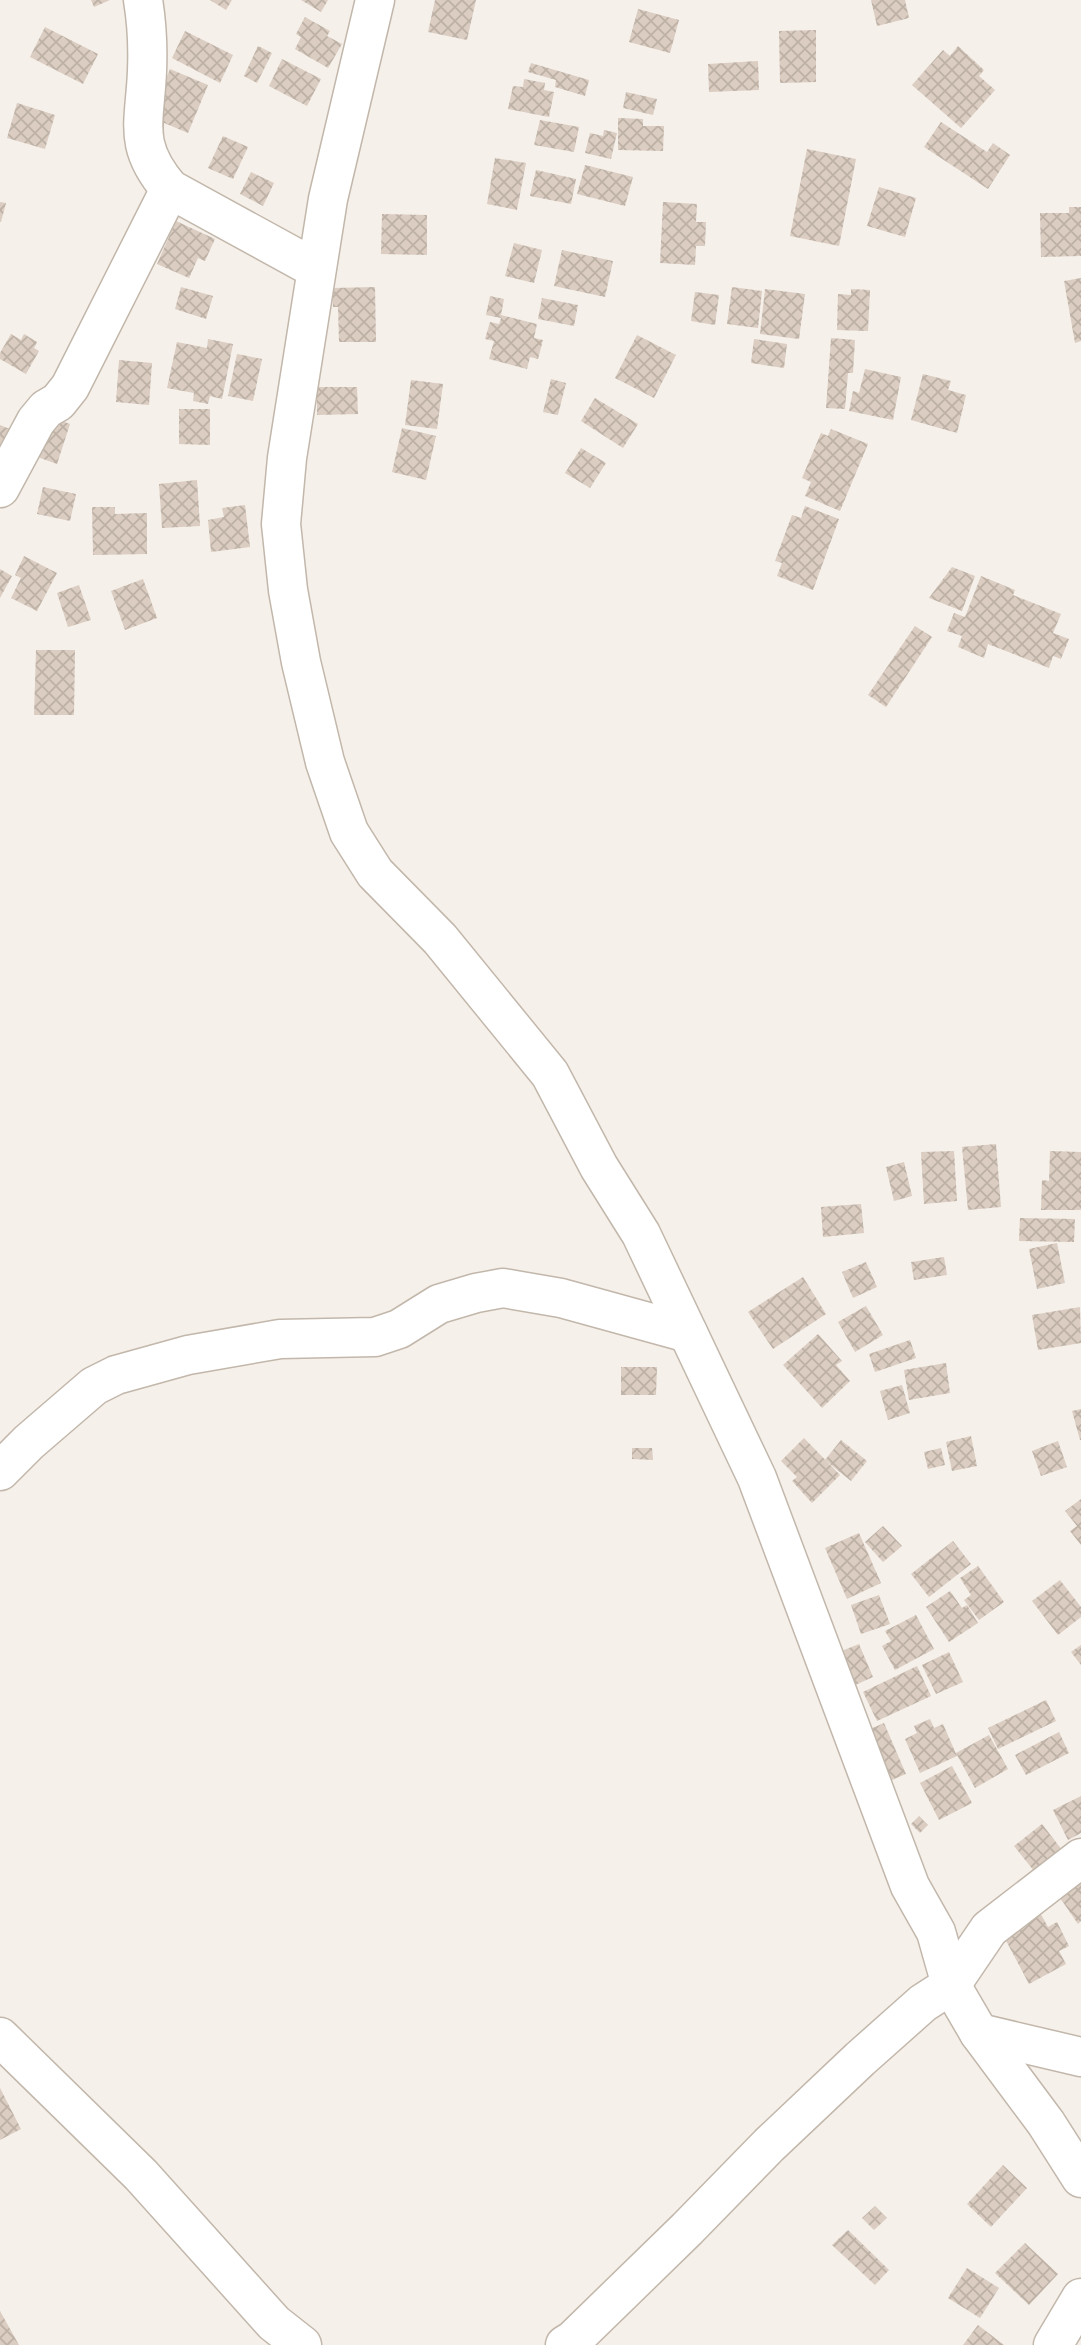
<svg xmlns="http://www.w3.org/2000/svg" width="1081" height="2345" font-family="'Work Sans',sans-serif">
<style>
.building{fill:url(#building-cross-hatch)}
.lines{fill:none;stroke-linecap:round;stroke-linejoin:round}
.minor-casing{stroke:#c2b7ab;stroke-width:41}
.minor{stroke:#fff;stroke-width:38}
</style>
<defs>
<pattern id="building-cross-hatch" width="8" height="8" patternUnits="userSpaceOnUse" patternTransform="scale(1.75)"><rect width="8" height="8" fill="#dbcdc1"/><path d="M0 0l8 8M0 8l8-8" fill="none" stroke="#bdb1a6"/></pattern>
</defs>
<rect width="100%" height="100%" fill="#f6f0ea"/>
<!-- building -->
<g class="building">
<path d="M91,0H110L94,7Z"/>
<path d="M210,0H232L226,10Z"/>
<path d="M301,0H328L321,12Z"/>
<path d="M435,0H476L467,40L428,32Z"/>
<path d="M871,0H905L909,18L877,26Z"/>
<path d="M638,9L679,20L670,53L629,42Z"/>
<path d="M305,17L330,31L327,36L342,44L328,68L295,49L301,37L296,34Z"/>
<path d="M45,27L98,54L83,84L30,57Z"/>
<path d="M816,30V82L780,83L779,31Z"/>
<path d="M185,31L233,55L220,83L172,58Z"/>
<path d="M258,46L272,53L257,83L244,76Z"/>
<path d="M958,46L984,70L979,76L995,90L961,128L912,85L943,50L950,56Z"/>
<path d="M282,59L321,79L307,106L269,86Z"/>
<path d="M758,61L759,90L709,92L708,64Z"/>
<path d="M531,63L589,80L585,96L555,87L556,80L528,72Z"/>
<path d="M170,69L208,85L188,133L150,117Z"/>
<path d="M524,79L545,83L544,90L554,92L549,117L508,109L513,86L523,87Z"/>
<path d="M626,92L657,99L653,115L623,108Z"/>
<path d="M17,103L55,115L45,149L7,138Z"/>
<path d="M618,118L643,119V126H664L663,151L618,150Z"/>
<path d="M540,120L579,127L574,152L534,145Z"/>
<path d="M941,122L987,152L993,143L1010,155L988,189L924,147Z"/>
<path d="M604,130L617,133L611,159L585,153L590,133L603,136Z"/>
<path d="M223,136L248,147L233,179L208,168Z"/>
<path d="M807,149L856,159L839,246L790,236Z"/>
<path d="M495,158L526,163L517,210L487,204Z"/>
<path d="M585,165L633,177L625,206L577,194Z"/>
<path d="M536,170L576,179L571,204L530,196Z"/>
<path d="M251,172L274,183L263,206L240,194Z"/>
<path d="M879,187L916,198L905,237L867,226Z"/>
<path d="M0,202L6,203L1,222H0Z"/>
<path d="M663,202L697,204L696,222H706L705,246H696L695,265L660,263Z"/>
<path d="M1069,207H1081V256L1041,257L1040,213H1069Z"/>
<path d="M382,214L427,215V255L381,254Z"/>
<path d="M176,221L215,239L205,261L198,258L189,278L157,264Z"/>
<path d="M514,243L542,250L534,283L505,276Z"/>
<path d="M562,250L613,261L605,297L554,286Z"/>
<path d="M1081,278V341L1075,343L1064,281Z"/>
<path d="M181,287L213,296L206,319L175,309Z"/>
<path d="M375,287L376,342H339L338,307H333L332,288Z"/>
<path d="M732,287L762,291L758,328L727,324Z"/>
<path d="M765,289L805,294L799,339L760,334Z"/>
<path d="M851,289L870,290L868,331L837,330L838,294L851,295Z"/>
<path d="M695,292L719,295L715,325L691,321Z"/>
<path d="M490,296L504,299L501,315L537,324L534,338L543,340L538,359L530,357L527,369L489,359L494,341L485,339L490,322L499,324L501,318L486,315Z"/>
<path d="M542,298L578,305L574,326L538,319Z"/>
<path d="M11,334L21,340L24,334L37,342L34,348L39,351L26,374L0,359V353Z"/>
<path d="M637,335L676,355L654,398L615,378Z"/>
<path d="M831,338L855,340L853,373H848L845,409L826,408Z"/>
<path d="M208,339L233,344L222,399L210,396L208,404L193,401L194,393L167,388L177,342L207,348Z"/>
<path d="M754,339L787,344L784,368L751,363Z"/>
<path d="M237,354L262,359L253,401L228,396Z"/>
<path d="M119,360L152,363L149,405L116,402Z"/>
<path d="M865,369L901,377L893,420L849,411L853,391L859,393Z"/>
<path d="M923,374L951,381L948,390L966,395L957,433L911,420Z"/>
<path d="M551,379L566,383L558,415L543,412Z"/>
<path d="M411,380L443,384L437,429L405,425Z"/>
<path d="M317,387H357L358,414L317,415Z"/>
<path d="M595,398L638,424L623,448L581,421Z"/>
<path d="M179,409H210V445L179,444Z"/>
<path d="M45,415L70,424L57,464L32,455Z"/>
<path d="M0,425L17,432L0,456Z"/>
<path d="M402,428L436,436L426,480L392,472Z"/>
<path d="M831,429L868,444L840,511L805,496L811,482L802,478L821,433L828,436Z"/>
<path d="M581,448L606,463L590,488L565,473Z"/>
<path d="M197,480L200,526L162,528L159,484Z"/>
<path d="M43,487L76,494L70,521L37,514Z"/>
<path d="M245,505L250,547L211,552L208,520L224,517L222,508Z"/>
<path d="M805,506L839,519L813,590L777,576L782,563L775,561L792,515L801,518Z"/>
<path d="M92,507H115V514L147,513V554L93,555Z"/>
<path d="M24,556L57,573L37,611L11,598L21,578L15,575Z"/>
<path d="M952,567L975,576L962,611L929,598Z"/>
<path d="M0,569L12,576L0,598Z"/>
<path d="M981,576L1015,590L1013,595L1061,614L1053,633L1069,639L1061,659L1053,656L1049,668L988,644L984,658L958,647L962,636L947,631L954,613L965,617Z"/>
<path d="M143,579L157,618L125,630L111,591Z"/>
<path d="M79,585L91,620L68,627L57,593Z"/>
<path d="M915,626L932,637L886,707L868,695Z"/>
<path d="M36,650H75L74,715H34Z"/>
<path d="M996,1144L1001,1207L968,1210L962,1147Z"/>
<path d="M954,1151L957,1201L924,1204L921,1152Z"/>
<path d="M1050,1151L1081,1152V1210H1041L1042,1180L1049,1181Z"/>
<path d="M904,1162L912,1196L894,1201L886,1167Z"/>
<path d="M861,1204L864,1233L823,1237L821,1207Z"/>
<path d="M1020,1218L1075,1219L1074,1242L1019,1241Z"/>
<path d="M1057,1243L1065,1283L1037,1289L1029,1249Z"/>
<path d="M944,1257L947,1275L914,1280L911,1262Z"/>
<path d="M866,1262L877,1287L853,1298L842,1272Z"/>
<path d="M803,1277L826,1314L773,1349L748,1312Z"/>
<path d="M866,1306L883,1335L855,1352L838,1322Z"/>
<path d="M1080,1307L1081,1343L1038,1350L1032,1315Z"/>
<path d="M818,1334L842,1361L836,1365L850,1381L822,1408L783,1365Z"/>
<path d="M910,1340L916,1358L875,1372L869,1354Z"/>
<path d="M946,1363L950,1393L909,1400L904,1370Z"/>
<path d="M621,1367H657L656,1395H621Z"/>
<path d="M902,1385L910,1413L888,1420L880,1391Z"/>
<path d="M1081,1409V1440H1080L1072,1411Z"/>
<path d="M971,1436L977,1466L952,1471L946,1442Z"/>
<path d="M804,1438L840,1475L812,1503L792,1481L797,1477L781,1461Z"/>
<path d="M841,1440L867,1461L851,1481L825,1460Z"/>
<path d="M1058,1441L1067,1467L1041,1476L1032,1451Z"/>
<path d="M632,1448H652L653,1460L632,1459Z"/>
<path d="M941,1448L945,1465L928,1469L924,1452Z"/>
<path d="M1081,1499V1545L1070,1531L1077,1526L1065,1511Z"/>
<path d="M883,1526L902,1546L883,1562L865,1542Z"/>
<path d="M859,1533L881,1583L847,1599L825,1548Z"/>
<path d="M953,1541L971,1564L929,1597L911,1574Z"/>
<path d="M978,1566L1004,1602L979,1620L964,1600L971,1595L960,1578Z"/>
<path d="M1060,1580L1081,1607V1617L1058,1635L1032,1601Z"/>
<path d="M950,1591L962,1608L967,1605L978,1623L949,1642L926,1607Z"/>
<path d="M879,1595L890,1624L861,1634L851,1605Z"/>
<path d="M916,1615L934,1649L895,1670L882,1646L891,1641L885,1631Z"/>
<path d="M859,1644L873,1677L853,1686L839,1652Z"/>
<path d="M1081,1645V1665L1071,1652Z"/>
<path d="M949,1652L963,1682L936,1694L922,1665Z"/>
<path d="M917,1666L931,1696L877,1721L863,1692Z"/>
<path d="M1046,1700L1056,1721L998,1749L988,1728Z"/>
<path d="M930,1719L934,1728L943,1724L957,1756L920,1773L905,1739L917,1733L914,1726Z"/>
<path d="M884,1723L906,1774L887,1782L866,1731Z"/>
<path d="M1059,1732L1069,1753L1026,1775L1015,1755Z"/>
<path d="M989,1735L1008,1769L975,1788L956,1753Z"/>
<path d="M952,1766L972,1803L939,1820L920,1783Z"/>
<path d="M1081,1796V1833L1068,1840L1053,1810Z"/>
<path d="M919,1816L928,1825L920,1833L911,1824Z"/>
<path d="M1042,1824L1069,1859L1042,1881L1014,1846Z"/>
<path d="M1081,1874V1921L1078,1924L1056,1892Z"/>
<path d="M1039,1911L1048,1927L1057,1922L1069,1946L1059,1951L1066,1964L1029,1984L1001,1931Z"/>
<path d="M0,2088L21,2129L0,2140Z"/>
<path d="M1003,2165L1027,2188L991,2227L967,2204Z"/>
<path d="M875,2206L887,2218L874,2230L862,2218Z"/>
<path d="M848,2230L889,2270L875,2285L832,2245Z"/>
<path d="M1025,2243L1058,2274L1029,2305L995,2273Z"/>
<path d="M967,2268L999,2288L980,2318L948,2298Z"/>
<path d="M0,2311L19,2345H0Z"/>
<path d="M978,2325L1004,2345H963Z"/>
</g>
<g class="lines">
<!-- minor casing -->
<g class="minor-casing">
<g id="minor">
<path d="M143,0C147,24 148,47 147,71C145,123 132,145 170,189L316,269"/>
<path d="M375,0L328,199L287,458L281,524L288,590L301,662L325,762L349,832L375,873L440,939L550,1074L599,1167L641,1234L757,1478L910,1886L936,1932L951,1985L979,2033L1046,2123L1081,2178"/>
<path d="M0,488L36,421L46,409L58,402L70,387L170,189"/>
<path d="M0,1471L29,1442L94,1386L116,1375L188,1355L280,1339L375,1337L399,1329L439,1304L476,1293L503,1288L561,1298L688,1333"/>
<path d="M979,2033L1081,2057"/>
<path d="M0,2037L141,2175L274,2323L302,2345"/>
<path d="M565,2345L573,2340L687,2229L769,2145L860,2059L923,2003L951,1985L989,1929L1081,1858"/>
<path d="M1053,2345L1081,2298"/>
</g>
</g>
<!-- minor -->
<use href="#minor" class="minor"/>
</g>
</svg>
